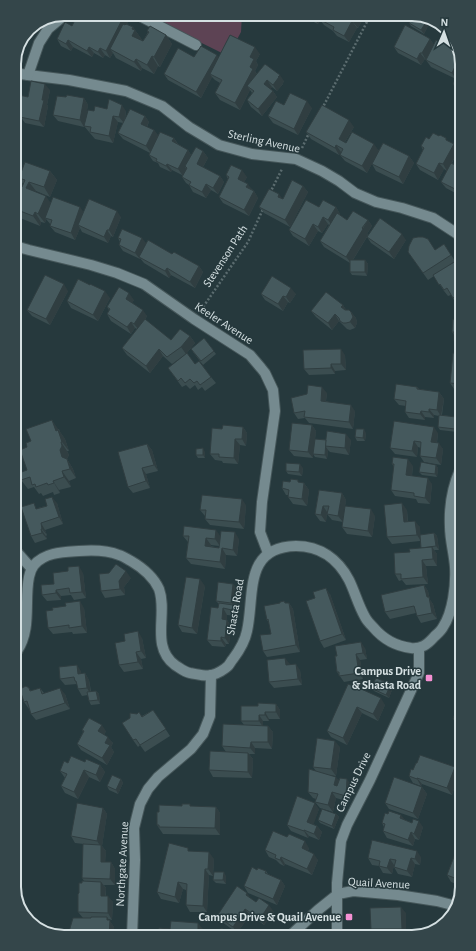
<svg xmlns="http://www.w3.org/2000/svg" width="476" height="951" font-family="'Alegreya Sans',sans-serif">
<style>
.green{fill:#5d4354}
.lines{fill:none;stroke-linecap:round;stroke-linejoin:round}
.minor-casing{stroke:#455659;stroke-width:12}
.path{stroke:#5b6c6f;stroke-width:2.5;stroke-dasharray:2 2;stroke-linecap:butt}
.minor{stroke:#758a8f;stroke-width:10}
.wall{fill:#3b4d50;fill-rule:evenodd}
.shaded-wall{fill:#303e41}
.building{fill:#45595d;stroke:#303e41}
.poi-dot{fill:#f491d3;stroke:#26393d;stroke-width:1.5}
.labels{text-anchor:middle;stroke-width:3;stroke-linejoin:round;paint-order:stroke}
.street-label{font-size:12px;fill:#d5e0e2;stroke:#26393d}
.poi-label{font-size:12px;font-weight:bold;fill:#d5e0e2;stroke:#26393d;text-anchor:end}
.rim{fill:none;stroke:#d5e0e2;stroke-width:2}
</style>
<rect width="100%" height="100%" fill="#26393d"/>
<!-- green -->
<path class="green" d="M143,14H242L241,32L228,56Z"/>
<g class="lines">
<!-- minor casing -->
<g class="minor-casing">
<g id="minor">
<path d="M136,14L196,45"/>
<path d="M14,73L28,75L69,80L126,91L162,106L189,127L219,145L252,154L296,159L322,171L339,181L355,193L376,202L402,208L433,218L459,235"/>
<path d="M28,75L39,43L48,29L66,14"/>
<path d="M15,246L29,250L91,265L117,273L144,284L194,319L250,355L261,368L265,373L273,390L275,411L262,502L260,532L268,553"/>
<path d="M16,551L31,568"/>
<path d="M17,651C32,629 24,601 29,577C30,572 31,569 34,565C45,552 64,552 79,551C92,550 107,550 119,555C123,556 127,559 131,561C143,568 153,576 159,589C168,614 150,646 175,665C180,668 184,672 190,673C197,674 206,677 212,675C217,674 225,669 228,666C230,664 231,661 233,659C239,651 245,641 247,631C255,595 243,547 296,546C320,546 338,559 349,580C355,592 358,605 365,617C367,621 370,624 373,627C383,639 395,646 411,648C421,649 427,645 434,637C437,634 441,631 443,627C453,612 456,585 455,567C454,553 450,540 450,527C449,507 452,488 460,470"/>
<path d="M337,934V883L341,841L347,825L370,780L419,673V649"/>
<path d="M291,935L318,910L338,894L353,891L398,895L437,901L456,906"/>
<path d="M132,936L135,860L134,828L140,804L148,789L158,777L191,749L203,734L210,716L211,675"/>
</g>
</g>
<!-- path -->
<g class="path">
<path d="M322,109L371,14"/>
<path d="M302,148L309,133"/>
<path d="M270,193L282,169"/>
<path d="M201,310L248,242L263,209"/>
</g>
<!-- minor -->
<use href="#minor" class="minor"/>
</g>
<!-- wall -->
<g class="wall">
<path d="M297,14H366L358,28H357L349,42L337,36L333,31L324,25L320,20L318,24Z"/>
<path d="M95,16L101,19L129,20L127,24L133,27L142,40H141L143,41L148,32L147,31L166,35L172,44L160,67L158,66L154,74L142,68L141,71L116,58L113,53L110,58L105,55L103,58L94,53L92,57L73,47L71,51L61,46L57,39L72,26Z"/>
<path d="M430,22L424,34L411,26L409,23Z"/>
<path d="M427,37L430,39L434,45L441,43L456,46L458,45V92L457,91L453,84L456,79L431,67L426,60L425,59L421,65L398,53L394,47Z"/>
<path d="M260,54L256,61L258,65L255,71L257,74L284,81L283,83V84L277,91L272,87L270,89L273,91L277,97L262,116L251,107L247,100L252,93L250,90L240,110L220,100L215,93L220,83L215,80L212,77L201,98L168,80L164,74L194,57H219Z"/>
<path d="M50,90L47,105L48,106L44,127L25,123L20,116L14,115V94L28,97Z"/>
<path d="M66,97L84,98L88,105L84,127L58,121L53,115Z"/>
<path d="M312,108L298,135L273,123L268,116Z"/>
<path d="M107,109L126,111L125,120L145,116L149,122L147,127L154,130L158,136L174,138L178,144L188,150L191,155L203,151L208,158L203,167L220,176L224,182L218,194L211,190L206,198L193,192L189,185L186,183L182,177V175L172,170L171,172L160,167L158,163L153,161L149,155L150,153L123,139L118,133L123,123L118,122L113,143L95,139L84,126L94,111Z"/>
<path d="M354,127L345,142L379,150L409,156L414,163L403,184L376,171L372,164L377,154L367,173L345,161L340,155L342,152H341L339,155L311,139L306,132Z"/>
<path d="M439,136L449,142L458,151L452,163L459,167V195L446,188L441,182L447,171L444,169L438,180L420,170L416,164L423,150L421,146L429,139Z"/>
<path d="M50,171L57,180L50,197L36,191L35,192L51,203L84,212L121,217L113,237L111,236L108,243L82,232L80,228L75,240L55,232L50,226L51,225L46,219L45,223L41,222L40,226L15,216V184L22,187L23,184L19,178Z"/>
<path d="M226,175L247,177L244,182L254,191L258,198L249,216L223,203L219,197L228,179Z"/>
<path d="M303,186L308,192L290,227L264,213L259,207L283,199Z"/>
<path d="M319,207H336L340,214V215L347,220H368L372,226L367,234L368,235L406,240L394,259L371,243L367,237L353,260H365L368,264L367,276L352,275L350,272V263L324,247L320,241L329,225L328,224L322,233L318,231L309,246L293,236L289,230Z"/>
<path d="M118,238L146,244L172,254L199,266L203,272L195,288L171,275L169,278L144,263L140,258V259L123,251L119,245L120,242Z"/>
<path d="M444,244L455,261L448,266L456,261L459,265V303L457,305L451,295L448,296L444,291L434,276L428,280L408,252L435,250Z"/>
<path d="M68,291L50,325L32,316L27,310Z"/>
<path d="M261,294H296L290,303L288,302L283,311L265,300Z"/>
<path d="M110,298L98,321L71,308L67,301Z"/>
<path d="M134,300L132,303L147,316L145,320L171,340L190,336L195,343L186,354L172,364L163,356L150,373L127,355L122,348L137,329L135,328L131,334L111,321L107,314L109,310L107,307Z"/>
<path d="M343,305L346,310L351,312L356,318L357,323L355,328L350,330L347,329L339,321L332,330L316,317L311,311Z"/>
<path d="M459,311L460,347H458L454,341V335L452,332L455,320Z"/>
<path d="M204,338L216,354L203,365L193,352Z"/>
<path d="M460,354V390L454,389L450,383Z"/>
<path d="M345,355L346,370L335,371V374L309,375L304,369Z"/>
<path d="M195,364L211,377L216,383L205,391L202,387L198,390L195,385L190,389L186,385L182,387L168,368Z"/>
<path d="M417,387L419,389L439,392L444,399L442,415L456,417L459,421L457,432L440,430L438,427L439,416L434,415V418L425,417V420L409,418L405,412L406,406L399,405L394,399Z"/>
<path d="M327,393L326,401L355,411L353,429L309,423L305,418L298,419L294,413Z"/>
<path d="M312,425L316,431L315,439L326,440H351L349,455L330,452L328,450L327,459L315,457L313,454V458L294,456L289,450Z"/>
<path d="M243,427L247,433L246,446L240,445L238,464L223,463L222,461L215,460L210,454L222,429Z"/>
<path d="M59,429L60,432L65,439L69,451H67L69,455L67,459L73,469L76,478L69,481L71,487L59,490L60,493L54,495L53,492L43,496L41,493L39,494L34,487L28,489L21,480L27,470V447L31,441Z"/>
<path d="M366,433L365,441H357L355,437Z"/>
<path d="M438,433L437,443L443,449L441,465L424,462L420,456L421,448L418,447L417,457L395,454L390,448Z"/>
<path d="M147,444L152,450L158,471L146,474L150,488L133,493L128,487Z"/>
<path d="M205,452V458H198L196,455Z"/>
<path d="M392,464L413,466L412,476L432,484L430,504L418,503L416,499L395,496L391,490L394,467Z"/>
<path d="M436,465L438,468L437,477L422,475L419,472Z"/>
<path d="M303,468L302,476L288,474L286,471Z"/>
<path d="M300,483H304L309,490L307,506L293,504L288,497L289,495H286L282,488Z"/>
<path d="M319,490L342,493L346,500L345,506L375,516L372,537L347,534L342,527L343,522L332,520L327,514V512L326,522L320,521L315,514Z"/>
<path d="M57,503L63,524L45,530L47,535L46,536L47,539L35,543L31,536L38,508Z"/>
<path d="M246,505L244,529L210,525L205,519V516L200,510Z"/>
<path d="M407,510L408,521L420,527V535L434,533L437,536L439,550H434L437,554V566H426L428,584L406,585L402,580L399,581L395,574L410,552L421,548L420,541L392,544L387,537Z"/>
<path d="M183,536H220L239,539L237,556L226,555L225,569L191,564L186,558L188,542ZM211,545L219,546V548L211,546Z"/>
<path d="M83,573L86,598L74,600L71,595L61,596V600L47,601L42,595Z"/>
<path d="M131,578L124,587L125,595L105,598L101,591Z"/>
<path d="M233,584L238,590L236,609L237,611V616L227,615V620L231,626L229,644H226L225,647L212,646L207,640L218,608L219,604L216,601Z"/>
<path d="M424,585L428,591L430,600L433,604L437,619L421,623L417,616L416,613L390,619L385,612Z"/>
<path d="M205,586L197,634L182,632L178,625Z"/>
<path d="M330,594L346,640L324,648L320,641Z"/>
<path d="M286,603H289L293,609L300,652L267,657L263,651L271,634L269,623L267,620Z"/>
<path d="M84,608L87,633L73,634L72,632L53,634L48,628Z"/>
<path d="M142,638L146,658L141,659L143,669L124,672L119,665Z"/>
<path d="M365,648L367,659L360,660L363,679L358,680L366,688L365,691L385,705L378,721L362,713L347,745L331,737L327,731L355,680L344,682L337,672L335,656Z"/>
<path d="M290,665L300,670L302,685L274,688L269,682Z"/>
<path d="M81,671V674L85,673L89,680L91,691H96L99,694L100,704L91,705L89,701L88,695L82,696L78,689L77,684L65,685L60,679Z"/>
<path d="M461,677V727L458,726L453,719L460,697L456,692Z"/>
<path d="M393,687L389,698L374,691L371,688Z"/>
<path d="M29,688L31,691L40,688L44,693L65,694L70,709L36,720L31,714L29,708V709L24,702Z"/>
<path d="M276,704L280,710V719H269V721H263V726H268L273,732L272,749L255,748V754H249L253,759L252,778L213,777L209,770L226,752L222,746L244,725L241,721L258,706Z"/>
<path d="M153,710L170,736L145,752L140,745L138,747L133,740L142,716Z"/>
<path d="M82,730L106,731L104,735L113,743L111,747L114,752L107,765L81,750L77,744L83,732Z"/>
<path d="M340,747L336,776L329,775L339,780L352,786L350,802L336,798L333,812L320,808L315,802L316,799L313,798L308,792L316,771L313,767Z"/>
<path d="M85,762L100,765L105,772L100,782L89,777L78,799L65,793L61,786L65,778L60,771L68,763Z"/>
<path d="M413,770L459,773L452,795L422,784L421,786L413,783L409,776Z"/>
<path d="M121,779L123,783L118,794L109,790L107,786Z"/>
<path d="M422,787L427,794L418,819L389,809L385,803Z"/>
<path d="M191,806L216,807L220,813V835L163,834L157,825L159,812Z"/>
<path d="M103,808L107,814L102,846L106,851L105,862H111L115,869V885H104L106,888V896L113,902L112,920L108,919L114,927L68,935L83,918L78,912L79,893L82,883L84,881L82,878L84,844L75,843L71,836Z"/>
<path d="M319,809L313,824L317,826L322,832L319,840L309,836L308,838L291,831L287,825Z"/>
<path d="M336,814L339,817L334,829L320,823L318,820Z"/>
<path d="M405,820L423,827L419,840L415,839L413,846L387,838L383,831L384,827L382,823Z"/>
<path d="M462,847V886L451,882L447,875Z"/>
<path d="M309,848L308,851L318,860L312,875L285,864L284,866L280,864L276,860L269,857L265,850Z"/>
<path d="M191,851L214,859L213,876L209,875L207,912H190L186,905V890L183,889L179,903L161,899L157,892Z"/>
<path d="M421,857L420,865L415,864L412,877L398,874L394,867V865L392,874L383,873L379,866L372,865L368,858Z"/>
<path d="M257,870L266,871L268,874L281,880L285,886L277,905L248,893L244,886Z"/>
<path d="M226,876V884L216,883L213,880Z"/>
<path d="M252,900L274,912L264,925L250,915L237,933L222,922L217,916Z"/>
<path d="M406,913V933L374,934L371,929Z"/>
</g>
<!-- shaded-wall -->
<g class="shaded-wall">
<path d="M125,14L129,20L114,51L110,49L113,53L110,58L106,51Z"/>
<path d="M315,14H323L319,19L320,20L318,24L313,18Z"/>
<path d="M358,14H366L358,28L353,22Z"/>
<path d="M428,19L430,22L424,34L421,30Z"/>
<path d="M352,21L357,28L349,42L344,36Z"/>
<path d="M133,27L142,40L139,45L132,36V29Z"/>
<path d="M166,35L172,44L160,67L154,57Z"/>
<path d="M427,37L429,39H430L434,45L426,60L422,53Z"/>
<path d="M68,40L73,47L71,51L66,44Z"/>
<path d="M89,47L94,53L92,57L87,51Z"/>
<path d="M255,47L260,54L256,61L258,65L255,71L257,75L247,86L250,90L240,110L235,103L250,67V57Z"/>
<path d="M100,48L105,55L103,58L98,52Z"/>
<path d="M420,53L425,59L421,65L417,59Z"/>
<path d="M217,55L221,61L210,74L212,77L201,98L196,92Z"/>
<path d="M152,56L158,66L154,74L147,65Z"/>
<path d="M136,59L142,68L141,71L134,62Z"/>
<path d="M458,60V75L456,79L452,73Z"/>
<path d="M280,75L284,81L283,83V84L277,91L273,85Z"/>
<path d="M267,80L272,87L269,91L264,84Z"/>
<path d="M45,84L50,90L47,105L48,106L44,127L39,121L42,100Z"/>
<path d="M273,91L277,97L262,116L258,109Z"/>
<path d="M84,98L88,105L84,127L80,120Z"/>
<path d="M307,101L312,108L298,135L294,129Z"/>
<path d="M122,105L126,111L124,123L119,117Z"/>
<path d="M113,116L118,122L113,143L109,136Z"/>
<path d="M145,116L149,122L145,130L141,124Z"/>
<path d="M349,120L354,127L343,145L339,139Z"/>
<path d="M154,130L159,136L151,153L146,146Z"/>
<path d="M174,138L178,145L172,141Z"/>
<path d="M374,144L379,151L367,173L362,166Z"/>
<path d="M454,144L458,151L447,171L443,164Z"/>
<path d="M336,145L341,152L339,155L335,148Z"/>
<path d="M188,150L192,157L185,166L186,169L183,176L178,169Z"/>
<path d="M203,151L208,158L201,170L197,164Z"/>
<path d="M409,156L414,163L403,184L399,177Z"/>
<path d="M439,163L444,169L438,180L434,173Z"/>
<path d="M167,164L172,170L171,172L166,166Z"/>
<path d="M242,170L247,177L243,185L238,179Z"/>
<path d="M50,171L57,180L50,197L44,187Z"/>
<path d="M220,176L224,182L218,194L213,188Z"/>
<path d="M29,182L36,191L33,198L26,188Z"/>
<path d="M206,184L211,190L206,198L202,192Z"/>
<path d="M248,184L252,190L246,187Z"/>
<path d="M303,186L308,192L290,227L285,220Z"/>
<path d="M254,191L258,198L249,216L244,210Z"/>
<path d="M279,194L284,201L278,197Z"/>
<path d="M46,196L52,205L45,218L46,219L45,223L38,214Z"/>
<path d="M80,207L85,214L78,225L80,228L75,240L71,233Z"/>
<path d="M336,207L340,214L333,227L328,220Z"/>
<path d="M117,211L121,217L113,237L109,230Z"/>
<path d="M35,212L41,222L40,226L33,216Z"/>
<path d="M323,217L328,224L322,233L318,227Z"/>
<path d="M368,220L372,226L367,234L368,235L351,263L346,257Z"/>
<path d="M313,224L318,231L309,246L305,239Z"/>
<path d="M107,230L111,236L108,243L104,237Z"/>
<path d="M402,234L406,240L394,259L389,252Z"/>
<path d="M142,238L147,244L139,257L140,258V259L135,253Z"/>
<path d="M365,260L368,264L367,276L365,272Z"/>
<path d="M199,266L203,272L195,288L190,282Z"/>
<path d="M167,268L171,275L169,278L165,271Z"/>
<path d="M15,280L20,287L15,296Z"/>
<path d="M64,284L68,291L50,325L46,319Z"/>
<path d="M291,288L296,294L290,303L286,297Z"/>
<path d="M105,291L110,298L98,321L93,315Z"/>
<path d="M129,293L134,300L130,306L126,299Z"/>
<path d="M283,296L288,302L283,311L278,304Z"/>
<path d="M343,305L347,311L341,307Z"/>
<path d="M143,310L147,316L139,330L134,324Z"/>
<path d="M351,312L356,318L357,323L355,328L350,322Z"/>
<path d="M335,314L339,321L332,330L328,323Z"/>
<path d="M131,322L135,328L131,334L127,327Z"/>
<path d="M190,336L195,343L186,354L181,347Z"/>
<path d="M159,349L163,356L150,373L146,366Z"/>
<path d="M341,349L345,355L346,370L341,364Z"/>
<path d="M331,364L335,371V374L331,368Z"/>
<path d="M322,387L327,393L325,407L321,401Z"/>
<path d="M439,392L444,399L441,416L437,410Z"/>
<path d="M351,405L355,411L353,429L349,422Z"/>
<path d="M429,409L434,415V418L429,412Z"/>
<path d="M421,411L425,417V420L420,414Z"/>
<path d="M456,417L459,421L457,432L455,429Z"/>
<path d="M52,420L65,439L69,451L62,442L56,431Z"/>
<path d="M312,425L316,431L313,458L308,452Z"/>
<path d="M243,427L247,433L246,446L242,439Z"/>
<path d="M434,427L438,433L436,448L431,442Z"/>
<path d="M364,429L366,433L365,441L363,438Z"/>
<path d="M346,434L351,440L349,455L345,448Z"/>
<path d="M235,439L240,445L238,464L234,458Z"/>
<path d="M414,441L418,447L417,457L412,451Z"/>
<path d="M61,442L67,451L69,455L67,459L62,457L60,450Z"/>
<path d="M439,443L443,449L441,465L436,458Z"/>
<path d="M147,444L152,450L158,471L154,465Z"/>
<path d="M326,447L328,450L327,459L325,455Z"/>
<path d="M203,448L205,452V458L203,455Z"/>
<path d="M67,459L73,469L76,478L70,469Z"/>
<path d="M408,459L413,466L411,482L406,475Z"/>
<path d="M300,464L303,468L302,476L299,472Z"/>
<path d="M436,465L438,468L437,477L435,474Z"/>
<path d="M142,468L146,474L150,488L146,481Z"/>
<path d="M62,471L69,481L71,487L64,477Z"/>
<path d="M428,478L432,484L430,504L425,498Z"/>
<path d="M53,481L59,490L60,493L54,483Z"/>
<path d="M304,483L309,490L307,506L302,499Z"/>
<path d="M342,493L346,500L343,522L338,516Z"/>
<path d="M52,497L57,503L63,524L59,517Z"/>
<path d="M242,499L246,505L244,529L239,522Z"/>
<path d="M402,503L407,510L408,528L404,522Z"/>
<path d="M323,506L327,512L326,522L321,515Z"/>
<path d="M371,509L375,516L372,537L368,531Z"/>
<path d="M415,521L420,527L421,541L417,535Z"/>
<path d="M41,523L45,530L47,535L42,529Z"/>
<path d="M41,529L46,536L47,539L42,533Z"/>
<path d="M216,530L221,537L220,546L215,539Z"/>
<path d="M235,532L239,539L237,556L233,550Z"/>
<path d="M434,533L437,536L439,550L436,546Z"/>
<path d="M206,538L211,545L210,552L205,546Z"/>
<path d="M432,547L437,554V566L433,559Z"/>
<path d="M222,548L226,555L225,569L220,562Z"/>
<path d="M422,560L426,566L428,584L423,577Z"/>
<path d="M79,566L83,573L86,598L82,592Z"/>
<path d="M126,571L131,578L124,587L125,595L120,589L119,581Z"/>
<path d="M200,579L205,586L197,634L192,628Z"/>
<path d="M233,584L238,590L236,609L237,611V616L232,610L233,605L231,603Z"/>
<path d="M424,585L428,591L430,600L433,604L437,619L432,613L427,597Z"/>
<path d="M326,588L330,594L346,640L342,634Z"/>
<path d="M56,590L61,596V600L56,593Z"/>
<path d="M80,601L84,608L87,633L82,626Z"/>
<path d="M289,603L293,609L300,652L296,645Z"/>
<path d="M223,608L227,615V620L231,626L229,644L225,638L222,619Z"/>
<path d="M138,631L142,638L146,658L141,651Z"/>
<path d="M221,637L226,644L225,647L221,641Z"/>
<path d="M361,642L365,648L367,659L363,653Z"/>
<path d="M136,652L141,659L143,669L138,662Z"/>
<path d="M356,654L360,660L363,679L359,673Z"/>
<path d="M285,658L290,664L286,665Z"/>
<path d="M296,664L300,670L302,685L298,679Z"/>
<path d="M77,665L81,671L82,681L78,674Z"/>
<path d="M85,673L89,680L91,695L87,688Z"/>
<path d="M362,682L366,688L363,695L359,688Z"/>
<path d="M391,684L393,687L389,698L386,695Z"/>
<path d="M60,688L65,694L70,709L65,703Z"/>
<path d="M96,691L99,694L100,704L98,700Z"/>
<path d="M381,698L385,705L378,721L373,714Z"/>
<path d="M276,704L280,710V719L276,712Z"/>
<path d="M357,707L362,713L347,745L343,738Z"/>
<path d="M265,712L269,719V721L265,715Z"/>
<path d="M259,715L263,721V727L259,721Z"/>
<path d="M102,725L106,731L103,738L98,731Z"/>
<path d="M268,726L273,732L272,749L268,742Z"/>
<path d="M108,737L113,743L111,747L114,752L107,765L102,758L105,743Z"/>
<path d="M335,741L340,747L336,776L331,769Z"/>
<path d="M251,742L255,748V754L250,748Z"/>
<path d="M248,753L253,759L252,778L248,772Z"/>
<path d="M100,765L105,772L100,782L96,775Z"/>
<path d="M455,767L459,773L452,795L447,788Z"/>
<path d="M84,770L89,777L78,799L74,792Z"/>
<path d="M336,777L341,783L339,791L334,785Z"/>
<path d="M417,778L422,784L421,786L417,779Z"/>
<path d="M121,779L123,783L118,794L116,790Z"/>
<path d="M347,779L352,786L350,802L346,796Z"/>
<path d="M422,787L427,794L418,819L413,813Z"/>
<path d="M332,792L336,798L333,812L328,805Z"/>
<path d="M315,803L319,809L312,829L307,822Z"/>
<path d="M216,807L220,813V835L215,828Z"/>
<path d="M103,808L107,814L102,846L106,851L105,869L101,862V847L97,841Z"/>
<path d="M336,814L339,817L334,829L332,826Z"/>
<path d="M401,815L406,821L400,818Z"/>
<path d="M419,821L423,827L419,840L414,834Z"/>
<path d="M317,826L322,832L319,840L314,834Z"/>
<path d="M304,830L309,836L308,838L304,831Z"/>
<path d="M411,832L415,839L413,846L408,840Z"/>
<path d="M305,841L309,848L306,855L302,848Z"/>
<path d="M417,851L421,857L420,865L415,859Z"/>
<path d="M209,852L214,859L213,876L208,869Z"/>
<path d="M314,854L318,860L312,875L307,869Z"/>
<path d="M281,857L285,864L284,866L280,860Z"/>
<path d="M411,858L415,864L412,877L407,871Z"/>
<path d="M390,859L394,865L392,874L387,868Z"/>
<path d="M111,862L115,869V885L110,879Z"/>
<path d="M205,869L209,875L207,912L203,906Z"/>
<path d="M224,872L226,876V884L223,880Z"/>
<path d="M281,880L285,886L277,905L273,899Z"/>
<path d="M101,882L106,888L105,902L101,896Z"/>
<path d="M178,882L183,889L179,903L175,897Z"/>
<path d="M247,893L252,900L246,895Z"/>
<path d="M108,896L113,902L112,920L108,913Z"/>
<path d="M269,905L274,912L264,925L260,919Z"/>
<path d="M401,907L406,913V933L405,934L402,929Z"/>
<path d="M245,909L250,915L237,933L233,927Z"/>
<path d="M107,917L114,927V936H109Z"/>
<path d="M198,923L203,929L202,935L198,936Z"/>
</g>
<!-- building -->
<g class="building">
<path d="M78,14H93V15L101,19L103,14H125L106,51L100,48L98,52L89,47L87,51L68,40L66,44L57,39L65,22L72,26Z"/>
<path d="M306,14H315L313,18Z"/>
<path d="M322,14H358L353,22L352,21L344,36L333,30L334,27L319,19Z"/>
<path d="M414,14L428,19L421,30L409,23Z"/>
<path d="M123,24L125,25L126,24L133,27L132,29L135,30L132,36L143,41L149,32L147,31L150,26L166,35L154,57L152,56L147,65L136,59L134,62L110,49Z"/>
<path d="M405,25L427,37L430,39L422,53H420L417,59L394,47Z"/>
<path d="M230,35L255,47L250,57L254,59L250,67L253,69L235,103L215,93L222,80L210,74Z"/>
<path d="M436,40L441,43L443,40L456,46L457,44L458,45V60L452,73L426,60Z"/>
<path d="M201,46L217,55L196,92L164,74L178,48L194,57Z"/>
<path d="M265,64L280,75L278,77H279L273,85L267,80L264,84L273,91L258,109L247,100L254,91L247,86Z"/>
<path d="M458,74V87L453,84Z"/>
<path d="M31,81L45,84L42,100H44L39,121L20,117L21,111L14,110V94L28,97Z"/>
<path d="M290,93L307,101L294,129L268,116L276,101L284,105Z"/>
<path d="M67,95L84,98L80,120L53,115L57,96L66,97Z"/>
<path d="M109,99L122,105L119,117L113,116L109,136L90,132L91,127L84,126L88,110L94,111L95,106L107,109Z"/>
<path d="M322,105L349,120L339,139L346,143L352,132L374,144L362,166L340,155L343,149L336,145L335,148L306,132Z"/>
<path d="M130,109L145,116L141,124L154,130L146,146L118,133Z"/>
<path d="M160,132L174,138L172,141L188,150L178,169L167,164L166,166L156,161L157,159L149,155Z"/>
<path d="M433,133L439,136L440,135L446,138V140L454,144L443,164L439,163L434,173L416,164L424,148L421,146L426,137L429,139Z"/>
<path d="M383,143L409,156L399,177L372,164Z"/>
<path d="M196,147L203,151L197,164L220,176L213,188L206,184L202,192L189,185L191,182L182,177L187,168L185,166Z"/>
<path d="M25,162L50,171L44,187L29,182L26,188L46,196L38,214L35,212L33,216L15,209V184L22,187L25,180L19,178Z"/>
<path d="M451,163L459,167V191L441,182Z"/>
<path d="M231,165L242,170L238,179L248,184L246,187L254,191L244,210L219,197L229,177L226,175Z"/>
<path d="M292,180L303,186L285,220L259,207L269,189L279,194L278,197L283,199Z"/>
<path d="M53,197L80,207L71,233L50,226L52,220L45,218Z"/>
<path d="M89,199L117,211L109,230H107L104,237L78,225Z"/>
<path d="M306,200L319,207L323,200L336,207L328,220L323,217L318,227L313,224L305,239L289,230Z"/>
<path d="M353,211L368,220L362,228L363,229L346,257L320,241L337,213L347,220Z"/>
<path d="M380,218L402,234L389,252L367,237Z"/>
<path d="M122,229L142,238L135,253L119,245L121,239L118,238Z"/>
<path d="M418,237H423L428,239L435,250L444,244L451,255L423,273L408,252L409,246L413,238Z"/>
<path d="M148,240L172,254L174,252L199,266L190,282L167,268L165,271L139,257Z"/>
<rect x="350" y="260" width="15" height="12"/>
<path d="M456,261L459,266V294L453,298L447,288L444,290L440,284L439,285L433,275Z"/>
<path d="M45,275L64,284L46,319L27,310Z"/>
<path d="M272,276L291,288L286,297L283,296L278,304L261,294Z"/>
<path d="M78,279L90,285V284L105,291L93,315L67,301Z"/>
<path d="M119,287L129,293L126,299L143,310L134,324L131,322L127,327L107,314L110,309L107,307Z"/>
<path d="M326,292L343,305L341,307L345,310H349L351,312L353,317L350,322L346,323H343L340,321L339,318L335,314L328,323L311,311Z"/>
<path d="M455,311H459L460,341H454V332H452L453,319L455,320Z"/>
<path d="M145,319L171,340L180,329L190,336L181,347L167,357L159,349L146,366L122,348Z"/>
<path d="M204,338L214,351L201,361L191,349Z"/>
<path d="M341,349V364H331V368L304,369L303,350Z"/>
<path d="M187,353L195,364L199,361L211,377L200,385L197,381L194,383L190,379L185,383L181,378L178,381L168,368Z"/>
<path d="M453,353L460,354V384L450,383Z"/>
<path d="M396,384L417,387V389L439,392L437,410L429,409V412L421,411L420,414L405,412L406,401L394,399Z"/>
<path d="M308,385L322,387L321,401L351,405L349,422L304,417L305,411L294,413L291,398L307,394Z"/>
<path d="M439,415L456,417L455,429L438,427Z"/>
<path d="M52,420L56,431L58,430L62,442H61L62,446L60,450L62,457L67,459L70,469L62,471L64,477L53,481L54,483L48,485L47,483L36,487L35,484L32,485L30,477L21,480L19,473L27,470L20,450L27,447L26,443L31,441L26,429Z"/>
<path d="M394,421L434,427L431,442L439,443L436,458L420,456L421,442L414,441L412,451L390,448Z"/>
<path d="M292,423L312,425L308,452L289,450Z"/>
<path d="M223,425L243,427L242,439H235L234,458L219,457V454H210L212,428L222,429Z"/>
<path d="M356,429H364L363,438L355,437Z"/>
<path d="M327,431L346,434L345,448L325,446Z"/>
<path d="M315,439L326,440L325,455L313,454Z"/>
<path d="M147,444L154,465L142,468L146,481L128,487L118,452Z"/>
<path d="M203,448V455H196V449Z"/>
<path d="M393,457L408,459L406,475L428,478L425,498L414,496V493L391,490L394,464H392Z"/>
<path d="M421,462L436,465L435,474L419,472Z"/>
<path d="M286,463L300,464L299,472L286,471Z"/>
<path d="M291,479L298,480V482L304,483L302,499L288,497L289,490L282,488L283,481L290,482Z"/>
<path d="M319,490L342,493L338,516L327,514L329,506H323L321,515L315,514Z"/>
<path d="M202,495L242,499L239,522L205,519L206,510H200Z"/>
<path d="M52,497L59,517L41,523L42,529H41L42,533L31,536L21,507L34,503L36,509L47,506L45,499Z"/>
<path d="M402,503L404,522L415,521L417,535L387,537L384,505Z"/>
<path d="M345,506L371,509L368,531L342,527Z"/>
<path d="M184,526L216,530L215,539L206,538L205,546L219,548L221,531L235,532L233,550L222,548L220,562L186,558L189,536H183Z"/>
<path d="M434,533L436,546L421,548L420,535Z"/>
<path d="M432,547L433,559L422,560L423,577L401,579V574H395L394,553L410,552L409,549Z"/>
<path d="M116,564L126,571L119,581L120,589L101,591L99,574L109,573Z"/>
<path d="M79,566L82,592L70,593L69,588L56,590V593L42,595L41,585L54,584L53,573L68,571V567Z"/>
<path d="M186,577L200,579L192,628L178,625Z"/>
<path d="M218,582L233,584L231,603L216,601Z"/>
<path d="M424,585L427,597H429L432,613L417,616L414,606L385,612L381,595Z"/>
<path d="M326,588L342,634L320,641L306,601L315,598L313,592Z"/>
<path d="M80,601L82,626L69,628V625L48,628L46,611L53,610L52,608L66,606L65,603Z"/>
<path d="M284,601L285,603H289L296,645L263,651L260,635L271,634L268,619L267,620L264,606L280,603V602Z"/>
<path d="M219,603L233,605L232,610L223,608L222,619L227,620L225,638L221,637V641L207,640L211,607L218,608Z"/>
<path d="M138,631L141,651L136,652L138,662L119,665L115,643L125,641L124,634Z"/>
<path d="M361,642L363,653L356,654L359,673L339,676V672H337L335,656H337L335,646Z"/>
<path d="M285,658L286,665L296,664L298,679L269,682L267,660Z"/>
<path d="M77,665L78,674L85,673L87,688L78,689L76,681H75L74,677L60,679L59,667Z"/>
<path d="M461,677V693L456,692Z"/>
<path d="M376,678L391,684L386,695L371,688Z"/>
<path d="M356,679L362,682L359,688L381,698L373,714L357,707L343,738L327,731L348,684L353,686Z"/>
<path d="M26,686L29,688L30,691L40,688L42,694L60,688L65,703L31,714L27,701L24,702L20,690L22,688Z"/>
<path d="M96,691L98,700L89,701L87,692Z"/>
<path d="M461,694V722L453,719Z"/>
<path d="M258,703L276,704V712H265V715H259V721H241V706H258Z"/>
<path d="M153,710L166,729L140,745L136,739L133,740L122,723L130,718V713L137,714L139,712L142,717Z"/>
<path d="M89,718L102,725L98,731L108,737L105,743L110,745L102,758L77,744L84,731L82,730Z"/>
<path d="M223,724L268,726V742H251L250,748L222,746Z"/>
<path d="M317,738L335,741L331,769L313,767Z"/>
<path d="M210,751L248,753V772L209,770Z"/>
<path d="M420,755L455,767L447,788L417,778V779L409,776L411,769L413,770L416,763H417Z"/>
<path d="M71,756L85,762L86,759L100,765L96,775L84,770L74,792L61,786L67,774L60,771L64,761L68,763Z"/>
<path d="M309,769L336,777L334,785L337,786L340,778L347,779L346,796L332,792L328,805L315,802L318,794L308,792Z"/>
<path d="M112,775L121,779L116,790L107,786Z"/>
<path d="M394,777L422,787L413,813L385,803Z"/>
<path d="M297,796L315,803L307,822L317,826L314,834L304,830V831L287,825Z"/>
<path d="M77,803L103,808L97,841L71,836Z"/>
<path d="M182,804H190V806L216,807L215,828L159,827V825H157V812H159V805L182,806Z"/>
<path d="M322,809L336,814L332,826L318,820Z"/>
<path d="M389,811L401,815L400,818L412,823L413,819L419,821L414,834L411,832L408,840L383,831L385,824L382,823L385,813L388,814Z"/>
<path d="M273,831L287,837L289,834L305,841L302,848L314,854L307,869L281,857L280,860L275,858L276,855L265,850Z"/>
<path d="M372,840L417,851L415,859L411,858L407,871L394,867L396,860L390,859L387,868L379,866L380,861L368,858Z"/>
<path d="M169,843L188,848V851L209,852L208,869H205L203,906L186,905L187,884L178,882L175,897L157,892Z"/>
<path d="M83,844L101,845V862H111L110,879L82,878Z"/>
<path d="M458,846L462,847V881L447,875Z"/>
<path d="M252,867L257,870L258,868L266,871L265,873L281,880L273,899L244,886Z"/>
<path d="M214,872H224L223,880H213Z"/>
<path d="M82,881L101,882V896H108V913L78,912V894L79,893V883H82Z"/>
<path d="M237,886L247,893L246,895L256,902L259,898L269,905L260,919L245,909L233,927L217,916Z"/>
<path d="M401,907L402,929H371L370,908Z"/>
<path d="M91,917H107V920H110L109,936L66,937L68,935L73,918H91Z"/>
<path d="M171,921L198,923V936H158L159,928L170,929Z"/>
<path d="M222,928L226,935H211Z"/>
</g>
<!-- markers -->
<g class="poi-dot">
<rect x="425" y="674" width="8" height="8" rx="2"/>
<rect x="345" y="913" width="8" height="8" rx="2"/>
</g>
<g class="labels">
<!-- street labels -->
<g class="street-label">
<text transform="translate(264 141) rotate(12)" y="4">Sterling Avenue</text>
<text transform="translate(225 256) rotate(-57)" y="4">Stevenson Path</text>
<text transform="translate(224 323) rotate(33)" y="4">Keeler Avenue</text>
<text transform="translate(235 607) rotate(-80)" y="4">Shasta Road</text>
<text transform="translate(353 782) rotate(-64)" y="4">Campus Drive</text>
<text transform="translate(122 864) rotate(-87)" y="4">Northgate Avenue</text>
<text transform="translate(379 883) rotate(3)" y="4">Quail Avenue</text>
</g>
<!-- poi labels -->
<g class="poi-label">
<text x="421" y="675">Campus Drive<tspan x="421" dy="14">&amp; Shasta Road</tspan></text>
<text x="341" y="921">Campus Drive &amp; Quail Avenue</text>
</g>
</g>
<!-- crop -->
<path d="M0 0H476V951H0ZM64 21H412A43 43 0 0 1 455 64V887A43 43 0 0 1 412 930H64A43 43 0 0 1 21 887V64A43 43 0 0 1 64 21Z" fill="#34464a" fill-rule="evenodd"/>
<path class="rim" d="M64 21H412A43 43 0 0 1 455 64V887A43 43 0 0 1 412 930H64A43 43 0 0 1 21 887V64A43 43 0 0 1 64 21Z"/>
<!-- north arrow -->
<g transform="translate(444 32) rotate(2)" stroke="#26393d" stroke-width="3" paint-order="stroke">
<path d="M0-3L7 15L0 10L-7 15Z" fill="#d5e0e2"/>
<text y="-6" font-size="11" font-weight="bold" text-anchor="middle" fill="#d5e0e2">N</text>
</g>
</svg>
